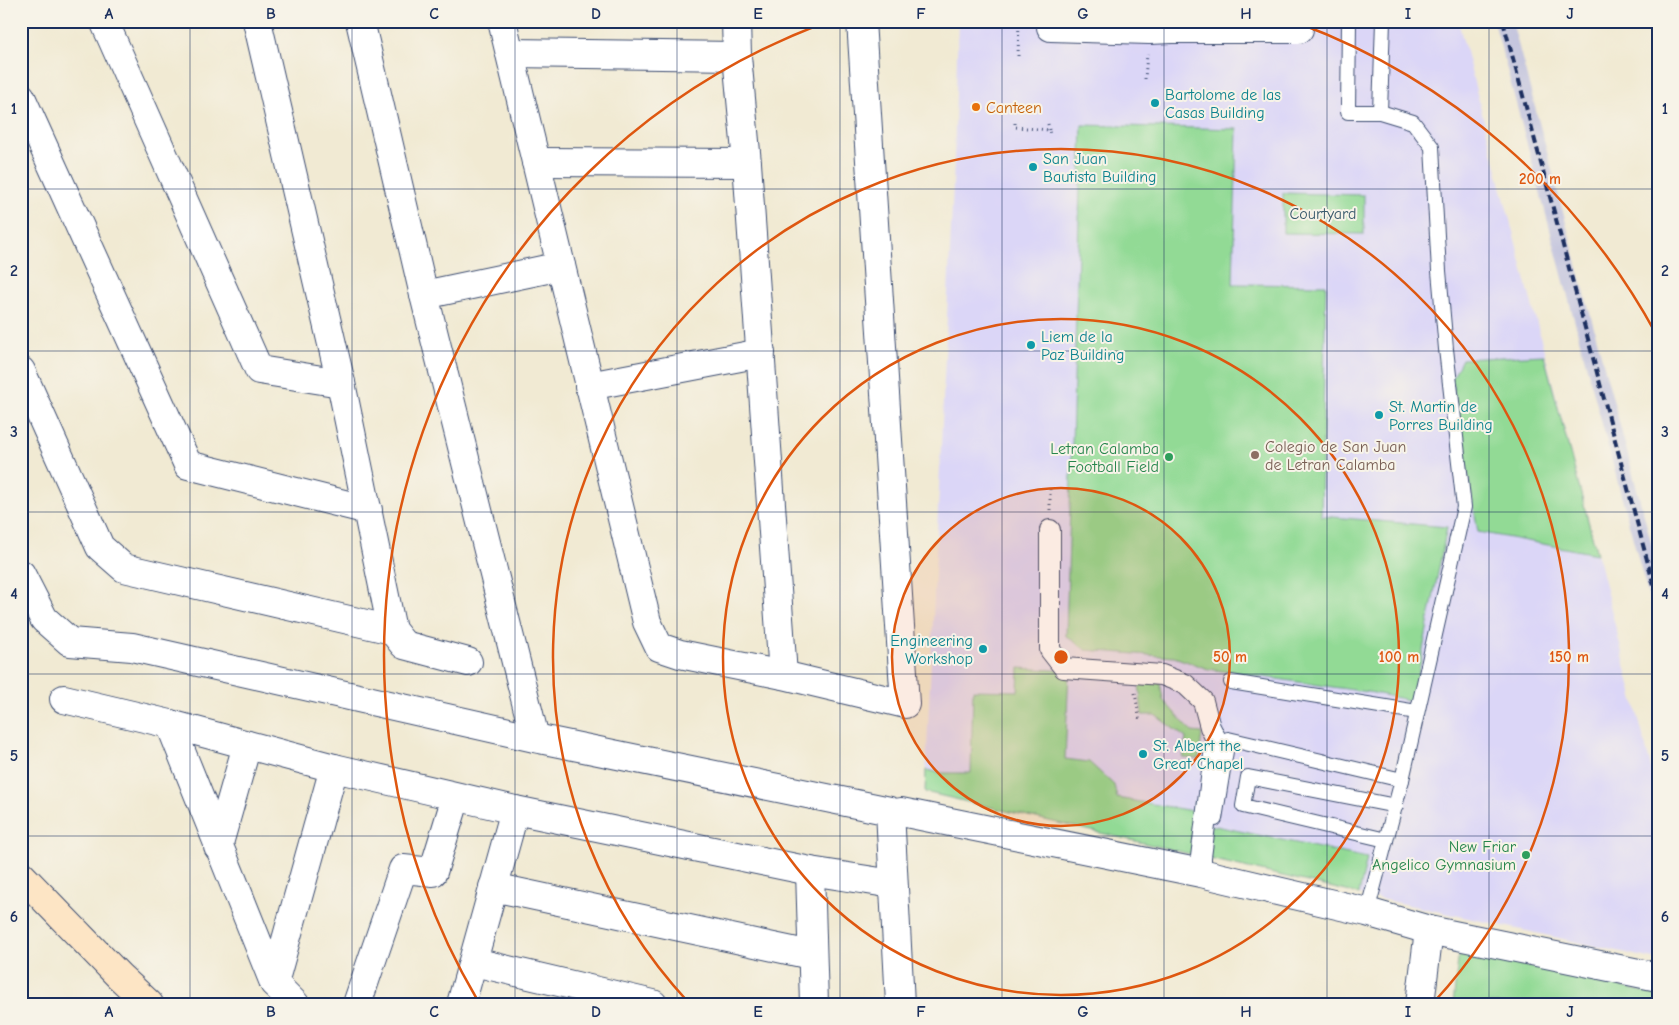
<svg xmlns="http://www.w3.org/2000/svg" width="1679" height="1025" font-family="'Comic Neue',sans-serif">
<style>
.built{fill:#dbd6f7}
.industrial{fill:#c1c2dd}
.green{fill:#92da95;stroke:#56847a}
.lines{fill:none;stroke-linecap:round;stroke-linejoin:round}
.service-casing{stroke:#3b4b70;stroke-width:16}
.pedestrian-casing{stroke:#3b4b70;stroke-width:22}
.minor-casing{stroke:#3b4b70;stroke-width:30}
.secondary-casing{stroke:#3b4b70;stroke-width:30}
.path{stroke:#3b4b70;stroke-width:3;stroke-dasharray:1 4;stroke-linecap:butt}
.service{stroke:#fff;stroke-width:14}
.pedestrian{stroke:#fff;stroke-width:20}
.minor{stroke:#fff;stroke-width:28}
.secondary{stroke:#fde5c5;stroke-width:28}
.rail{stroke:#1b2f5e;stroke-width:4;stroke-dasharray:8 4;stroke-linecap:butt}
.grid{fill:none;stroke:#1b2f5e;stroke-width:1;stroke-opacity:0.55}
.ring{fill:none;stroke:#de5710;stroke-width:2.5}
.culture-dot{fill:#0f9aa8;stroke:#f7f3e8;stroke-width:2}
.food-dot{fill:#e8710a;stroke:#f7f3e8;stroke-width:2}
.education-dot{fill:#8d6e63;stroke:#f7f3e8;stroke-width:2}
.leisure-dot{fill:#2e9e5b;stroke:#f7f3e8;stroke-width:2}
.labels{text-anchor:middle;stroke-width:4;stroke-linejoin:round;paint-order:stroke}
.culture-label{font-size:16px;fill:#0d838f;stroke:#f7f3e8;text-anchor:start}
.food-label{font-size:16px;fill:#c56008;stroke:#f7f3e8;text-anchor:start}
.park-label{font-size:16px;fill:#395a6c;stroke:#f7f3e8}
.education-label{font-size:16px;fill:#785e54;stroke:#f7f3e8;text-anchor:start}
.leisure-label{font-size:16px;fill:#27864d;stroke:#f7f3e8;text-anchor:end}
.centre{fill:#de5710;stroke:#f7f3e8;stroke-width:2.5}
.ring-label{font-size:15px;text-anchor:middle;font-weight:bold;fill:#de5710;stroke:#f7f3e8;stroke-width:4;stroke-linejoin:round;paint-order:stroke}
.neatline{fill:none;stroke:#1b2f5e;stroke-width:2}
.grid-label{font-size:16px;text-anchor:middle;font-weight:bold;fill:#1b2f5e}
</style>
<rect width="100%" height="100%" fill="#f7f3e8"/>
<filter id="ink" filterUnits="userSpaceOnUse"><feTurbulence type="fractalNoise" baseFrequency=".02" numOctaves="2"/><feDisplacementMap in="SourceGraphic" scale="10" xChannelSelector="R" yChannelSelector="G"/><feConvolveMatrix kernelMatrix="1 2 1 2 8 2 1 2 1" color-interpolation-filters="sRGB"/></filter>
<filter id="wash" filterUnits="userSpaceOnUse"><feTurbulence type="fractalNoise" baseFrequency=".0096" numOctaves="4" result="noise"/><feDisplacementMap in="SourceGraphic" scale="20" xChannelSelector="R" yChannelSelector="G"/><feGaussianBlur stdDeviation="1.12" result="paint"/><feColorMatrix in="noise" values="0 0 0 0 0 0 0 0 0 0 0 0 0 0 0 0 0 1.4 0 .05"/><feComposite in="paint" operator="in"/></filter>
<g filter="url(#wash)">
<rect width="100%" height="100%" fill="#f1ead3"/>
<!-- built -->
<path class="built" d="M958,21H1458L1597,554L1658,795V960L1359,894L925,792L954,163Z"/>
<!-- industrial -->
<path class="industrial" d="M1494,21H1512L1658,568V632Z"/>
<!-- green -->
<g class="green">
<path d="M1082,125L1237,129L1233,284L1326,285L1321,516L1447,527L1413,701L1374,693L1208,669L1174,657L1086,650L1066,636Z"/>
<path d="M1283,193L1364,195V234L1283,233Z"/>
<path d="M1544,355L1597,554L1478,532L1452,379L1462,359Z"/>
<path d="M1019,668L1069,671L1065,759L1089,762L1114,785L1117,798L1193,811L1194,801L1207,803L1199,856L925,792L926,770L942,773H971L973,690L1018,691Z"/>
<path d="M1160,682L1163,700L1192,732L1202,733L1199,759L1183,758L1186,738L1155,715H1142L1139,683Z"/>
<path d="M1211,825L1367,858L1359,894L1206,858Z"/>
<path d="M1459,951L1658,995V1004H1453Z"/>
</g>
</g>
<g filter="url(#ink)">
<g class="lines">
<!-- service casing -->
<g class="service-casing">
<g id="service">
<path d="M1380,112L1383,21"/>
<path d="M1231,682L1417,712"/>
<path d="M1215,819L1228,739L1402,780L1464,507L1446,349L1439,271L1432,147L1413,122L1380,112H1348L1349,21"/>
<path d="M1386,840L1243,806L1248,777L1396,806"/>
<path d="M1367,912L1402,780"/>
</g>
</g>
<!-- pedestrian casing -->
<g class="pedestrian-casing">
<path id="pedestrian" d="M1050,530V650L1064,668L1162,675L1185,684L1203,701L1210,727L1216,739L1201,857V873"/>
</g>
<!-- minor casing -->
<g class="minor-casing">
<g id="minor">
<path d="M104,21L259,370L341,383"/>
<path d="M257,21L341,383L392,630L404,645L468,662"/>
<path d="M360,21L424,295L535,738"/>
<path d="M502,21L647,622L659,647L680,654L783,675L905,704L861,21"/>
<path d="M736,21L737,56L747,163L783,675"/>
<path d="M1051,21V27L1149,30L1172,29H1299V21"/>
<path d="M510,53L737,56"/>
<path d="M21,97L188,465L368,510"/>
<path d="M536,162L747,163"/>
<path d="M424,295L561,266"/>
<path d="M21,371L100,547L124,568L392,630"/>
<path d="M589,386L761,353"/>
<path d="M21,574L44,619L70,642L132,647L535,738L890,811L900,1004"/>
<path d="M64,699L170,724L334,768L515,810L810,871L893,884"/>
<path d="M170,724L274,983L295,1004"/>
<path d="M901,812L1201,873L1367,912L1429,930L1658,977"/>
<path d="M218,847L247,745"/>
<path d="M810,871L814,1004"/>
<path d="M493,887L811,955"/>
<path d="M474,962L653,1004"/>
<path d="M274,983L334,768"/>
<path d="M357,1004L403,869L433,872L456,797"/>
<path d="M461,1004L515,810"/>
<path d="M1420,1004L1429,930"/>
</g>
</g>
<!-- secondary casing -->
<g class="secondary-casing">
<path id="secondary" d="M21,875L119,976L149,1004"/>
</g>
<!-- path -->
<g class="path">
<path d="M1018,56L1019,21"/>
<path d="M1145,79L1147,54"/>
<path d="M1015,123V127L1049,130L1050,135"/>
<path d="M1048,124L1049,130"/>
<path d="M1050,489V511"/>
<path d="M1135,693L1140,722"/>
<path d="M1178,763L1192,765"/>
</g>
<!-- service -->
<use href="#service" class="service"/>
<!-- pedestrian -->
<use href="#pedestrian" class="pedestrian"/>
<!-- minor -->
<use href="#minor" class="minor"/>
<!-- secondary -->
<use href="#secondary" class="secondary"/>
<!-- rail -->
<path class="rail" d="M1503,21L1658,601"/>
</g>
</g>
<!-- grid -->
<path class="grid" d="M190,21V1004M352,21V1004M515,21V1004M677,21V1004M840,21V1004M1002,21V1004M1164,21V1004M1327,21V1004M1489,21V1004M21,189H1658M21,351H1658M21,512H1658M21,674H1658M21,836H1658"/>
<!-- distance rings -->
<circle cx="1061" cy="657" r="169" fill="#de5710" fill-opacity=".12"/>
<g class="ring">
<circle cx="1061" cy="657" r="169"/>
<circle cx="1061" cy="657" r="338"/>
<path d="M689 1003A508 508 0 1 1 1433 1003"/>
<path d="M478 1001A677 677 0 0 1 824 23M1298 23A677 677 0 0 1 1656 334"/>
</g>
<!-- markers -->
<g class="culture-dot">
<circle cx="1155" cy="103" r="5"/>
<circle cx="1033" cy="167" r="5"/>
<circle cx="1031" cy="345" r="5"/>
<circle cx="1379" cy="415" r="5"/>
<circle cx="983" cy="649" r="5"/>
<circle cx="1143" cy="754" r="5"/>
</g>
<circle class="food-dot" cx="976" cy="107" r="5"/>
<circle class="education-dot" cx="1255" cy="455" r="5"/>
<g class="leisure-dot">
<circle cx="1169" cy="457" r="5"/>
<circle cx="1526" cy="855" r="5"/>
</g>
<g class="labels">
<!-- culture labels -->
<g class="culture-label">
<text x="1165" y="100">Bartolome de las<tspan x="1165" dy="18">Casas Building</tspan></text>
<text x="1043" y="164">San Juan<tspan x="1043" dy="18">Bautista Building</tspan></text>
<text x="1041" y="342">Liem de la<tspan x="1041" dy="18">Paz Building</tspan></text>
<text x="1389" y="412">St. Martin de<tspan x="1389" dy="18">Porres Building</tspan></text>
<text x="973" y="646" text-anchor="end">Engineering<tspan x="973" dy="18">Workshop</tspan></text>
<text x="1153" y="751">St. Albert the<tspan x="1153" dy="18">Great Chapel</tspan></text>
</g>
<!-- food labels -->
<g class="food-label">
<text x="986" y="113">Canteen</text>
</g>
<!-- park labels -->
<g class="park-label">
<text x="1323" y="219">Courtyard</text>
</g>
<!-- education labels -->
<g class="education-label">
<text x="1265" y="452">Colegio de San Juan<tspan x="1265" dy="18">de Letran Calamba</tspan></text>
</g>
<!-- leisure labels -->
<g class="leisure-label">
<text x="1159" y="454">Letran Calamba<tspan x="1159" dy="18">Football Field</tspan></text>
<text x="1516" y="852">New Friar<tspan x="1516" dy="18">Angelico Gymnasium</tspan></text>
</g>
</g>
<circle cx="1061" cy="657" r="8" class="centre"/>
<g class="ring-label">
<text x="1540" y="184">200 m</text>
<text x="1230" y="662">50 m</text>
<text x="1399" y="662">100 m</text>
<text x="1569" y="662">150 m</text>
</g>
<!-- margin -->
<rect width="1679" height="1025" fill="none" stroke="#f7f3e8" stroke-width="55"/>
<rect x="28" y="28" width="1624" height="970" class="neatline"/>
<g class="grid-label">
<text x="109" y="19">A</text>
<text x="271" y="19">B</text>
<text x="434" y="19">C</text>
<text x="596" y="19">D</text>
<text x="758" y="19">E</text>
<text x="921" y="19">F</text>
<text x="1083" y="19">G</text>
<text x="1246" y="19">H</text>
<text x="1408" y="19">I</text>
<text x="1570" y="19">J</text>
<text x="14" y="114">1</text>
<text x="1665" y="114">1</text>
<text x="14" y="276">2</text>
<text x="1665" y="276">2</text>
<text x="14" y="437">3</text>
<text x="1665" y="437">3</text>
<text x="14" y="599">4</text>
<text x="1665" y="599">4</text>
<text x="14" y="761">5</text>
<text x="1665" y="761">5</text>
<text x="14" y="922">6</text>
<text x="1665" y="922">6</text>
<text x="109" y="1017">A</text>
<text x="271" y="1017">B</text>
<text x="434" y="1017">C</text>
<text x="596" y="1017">D</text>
<text x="758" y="1017">E</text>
<text x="921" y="1017">F</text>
<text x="1083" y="1017">G</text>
<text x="1246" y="1017">H</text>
<text x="1408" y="1017">I</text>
<text x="1570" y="1017">J</text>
</g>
</svg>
